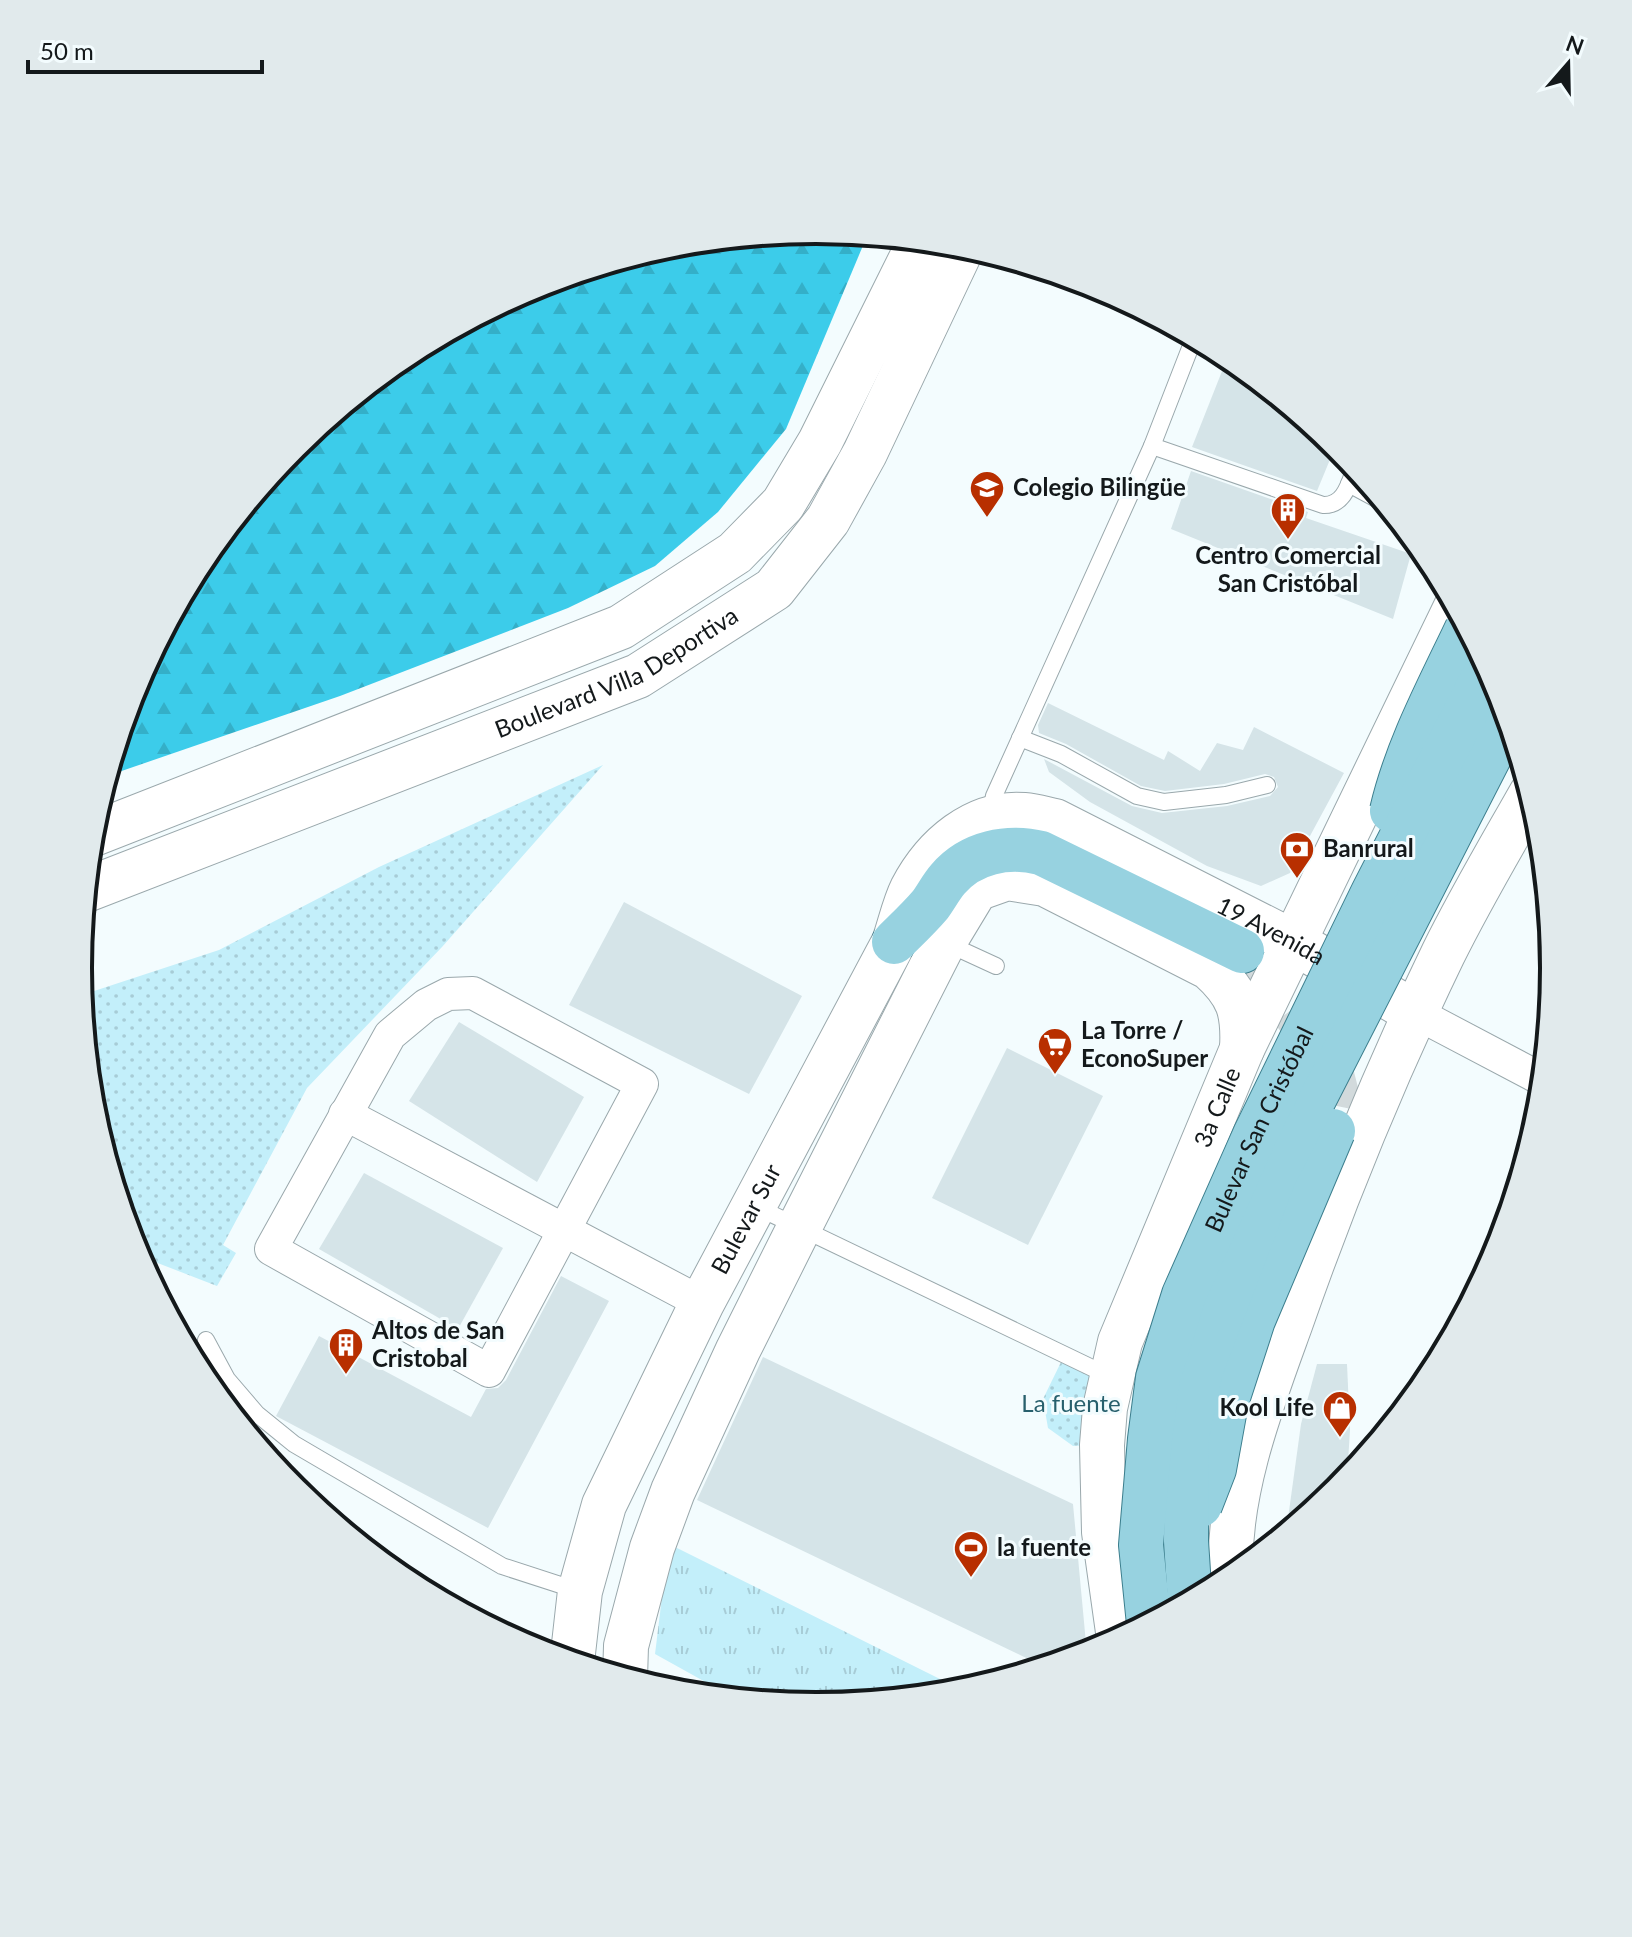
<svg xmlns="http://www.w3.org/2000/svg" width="1632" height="1937" font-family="Lato,sans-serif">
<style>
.grass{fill:url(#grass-tufts)}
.forest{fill:url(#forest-firs)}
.park{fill:url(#park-dots)}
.building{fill:#d5e4e8}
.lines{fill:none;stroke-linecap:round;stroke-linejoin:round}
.primary-tunnel{stroke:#d2dadc;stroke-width:44;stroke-dasharray:44 22;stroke-linecap:butt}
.lane-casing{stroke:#9aa8ac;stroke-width:18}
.street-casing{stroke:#9aa8ac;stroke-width:34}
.secondary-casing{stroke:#9aa8ac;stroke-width:46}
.primary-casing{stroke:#3c7e8d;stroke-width:46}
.lane{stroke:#fff;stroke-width:16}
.street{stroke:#fff;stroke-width:32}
.secondary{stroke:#fff;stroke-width:44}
.primary{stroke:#97d2e0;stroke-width:44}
.primary-bridge-casing{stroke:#3c7e8d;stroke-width:46;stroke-linecap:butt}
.primary-bridge{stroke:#97d2e0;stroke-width:44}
.labels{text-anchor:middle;stroke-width:6;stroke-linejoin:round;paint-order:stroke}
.poi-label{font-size:24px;font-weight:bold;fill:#14191b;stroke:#f3fcfe;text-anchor:start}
.street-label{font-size:24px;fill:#14191b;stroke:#f3fcfe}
.park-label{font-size:24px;fill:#28606d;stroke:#f3fcfe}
.rim{fill:none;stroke:#14191b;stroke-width:4}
</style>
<defs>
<pattern id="grass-tufts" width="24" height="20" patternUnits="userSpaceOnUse" patternTransform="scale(2)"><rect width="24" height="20" fill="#c3effa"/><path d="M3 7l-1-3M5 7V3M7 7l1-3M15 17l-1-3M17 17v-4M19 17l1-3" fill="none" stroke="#a7ccd6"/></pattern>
<pattern id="forest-firs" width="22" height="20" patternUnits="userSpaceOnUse" patternTransform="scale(2)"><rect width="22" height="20" fill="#3cccea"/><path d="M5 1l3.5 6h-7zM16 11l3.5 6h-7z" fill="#34afc8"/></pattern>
<pattern id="park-dots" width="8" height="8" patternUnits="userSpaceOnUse" patternTransform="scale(2)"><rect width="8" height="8" fill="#c3effa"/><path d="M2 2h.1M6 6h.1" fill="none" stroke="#a7ccd6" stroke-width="1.8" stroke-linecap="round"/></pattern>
</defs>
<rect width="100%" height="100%" fill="#f3fcfe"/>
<!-- grass -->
<path class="grass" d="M673,1546L964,1691L816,1706L736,1699L655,1654L662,1597Z"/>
<!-- forest -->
<path class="forest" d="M816,231L867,236L786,429L718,512L655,566L568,608L340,696L107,776L134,686L203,558L294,446L406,355L534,287L672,245Z"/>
<!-- park -->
<g class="park">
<path d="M603,765L442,947L307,1088L223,1245L236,1253L217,1286L137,1255L92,1112L80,984L88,993L219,950L379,867Z"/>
<path d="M1063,1358L1103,1378L1090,1445L1073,1446L1048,1428L1043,1399Z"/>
</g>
<!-- building -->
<g class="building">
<path d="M1228,356L1336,445L1317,491L1192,447Z"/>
<path d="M1191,471L1308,512L1306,518L1411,554L1393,619L1171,529Z"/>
<path d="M1048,703L1164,760L1168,751L1200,771L1217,743L1243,750L1254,727L1344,773L1290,873L1261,886L1207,866L1090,802L1049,772L1044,759L1132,806L1162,813L1227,806L1270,796L1278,787L1274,777L1265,774L1224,784L1165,791L1141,786L1066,744L1039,733L1038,725Z"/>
<path d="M624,902L802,996L749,1094L569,1005Z"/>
<path d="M459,1022L584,1097L537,1182L409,1101Z"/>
<path d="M1007,1048L1103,1096L1028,1245L932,1198Z"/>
<path d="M364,1173L503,1248L458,1329L319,1249Z"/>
<path d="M561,1276L609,1301L488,1528L276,1416L319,1336L471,1417L486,1389L498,1388L506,1380Z"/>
<path d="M763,1357L1073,1504L1087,1654L1045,1667L697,1500Z"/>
<path d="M1317,1364H1347L1350,1430L1347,1479L1338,1491L1286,1533L1301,1424Z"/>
</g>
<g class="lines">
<!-- primary-tunnel -->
<path class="primary-tunnel" d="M1250,959L1263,970L1328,1059L1339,1102L1333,1131"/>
<!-- lane casing -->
<g class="lane-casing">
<g id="lane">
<path d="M1152,446L1323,505C1344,506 1349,484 1355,468"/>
<path d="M1349,484L1384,503"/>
<path d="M1020,738L1061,754L1137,796L1164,802L1226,795L1267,785"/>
<path d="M990,814L994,796L1152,446L1194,338"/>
<path d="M946,943L996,966"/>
<path d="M757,1207L1111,1377"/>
<path d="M206,1340L227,1379L257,1414L294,1444L502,1566L579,1591"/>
</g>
</g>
<!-- street casing -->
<g class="street-casing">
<g id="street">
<path d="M473,993L642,1084L489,1371L271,1249L390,1035L426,1005L448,994Z"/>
<path d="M1416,1013L1543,1080"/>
<path d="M345,1114L702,1303"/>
</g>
</g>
<!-- secondary casing -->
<g class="secondary-casing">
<g id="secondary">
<path d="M91,835L621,627L735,553L783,504L820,442L920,241"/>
<path id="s1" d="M86,890L638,676L774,589L828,520L865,453L963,246"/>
<path d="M1231,1578C1226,1495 1262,1402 1290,1325C1334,1199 1385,1074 1443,954C1470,899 1501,847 1531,794"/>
<path id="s2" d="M1119,1639L1104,1532L1102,1445L1105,1408L1120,1342L1242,1049L1456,607"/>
<path id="s3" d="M572,1662L580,1591L604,1505L702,1303L894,942C900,925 904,905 912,889C934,847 975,811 1024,815C1035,816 1045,819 1055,821L1295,943L1416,1013"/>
<path d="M625,1678L626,1646L652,1548L673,1491L738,1350L799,1228L944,942L976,889L1007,878L1045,884L1210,968C1239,994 1244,1012 1242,1049"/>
</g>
</g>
<!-- primary casing -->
<g class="primary-casing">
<path id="primary" d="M894,942C906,930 919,918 930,905C936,897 941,887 948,879C971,852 1008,845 1041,853L1242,951"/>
</g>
<!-- lane -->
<use href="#lane" class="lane"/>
<!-- street -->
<use href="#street" class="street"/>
<!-- secondary -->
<use href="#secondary" class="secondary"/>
<!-- primary -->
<use href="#primary" class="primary"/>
<!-- primary-bridge casing -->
<g class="primary-bridge-casing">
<g id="primary-bridge">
<path d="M1392,811C1407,747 1439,688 1467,629"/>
<path d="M1200,1505L1214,1469L1226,1403L1253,1320L1333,1131"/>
<path d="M1190,1602L1186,1541L1187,1436L1201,1370L1274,1177L1508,720"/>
<path id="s4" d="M1149,1624L1141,1545L1150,1439L1158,1378L1184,1295L1255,1135L1373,893L1488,668"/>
</g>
</g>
<!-- primary-bridge -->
<use href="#primary-bridge" class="primary-bridge"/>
</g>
<!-- icons -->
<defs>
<g id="school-pin" transform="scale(1.8)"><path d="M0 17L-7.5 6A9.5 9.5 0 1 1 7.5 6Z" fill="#b82f00" stroke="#f3fcfe"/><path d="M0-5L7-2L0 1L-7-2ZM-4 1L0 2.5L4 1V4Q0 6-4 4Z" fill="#fff"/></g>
<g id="building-pin" transform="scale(1.8)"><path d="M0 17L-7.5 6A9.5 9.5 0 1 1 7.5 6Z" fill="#b82f00" stroke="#f3fcfe"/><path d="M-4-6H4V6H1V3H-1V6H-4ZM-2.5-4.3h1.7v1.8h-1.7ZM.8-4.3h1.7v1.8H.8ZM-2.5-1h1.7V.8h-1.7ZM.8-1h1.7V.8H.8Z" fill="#fff"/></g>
<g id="bank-pin" transform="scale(1.8)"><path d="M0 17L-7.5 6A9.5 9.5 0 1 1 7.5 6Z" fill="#b82f00" stroke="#f3fcfe"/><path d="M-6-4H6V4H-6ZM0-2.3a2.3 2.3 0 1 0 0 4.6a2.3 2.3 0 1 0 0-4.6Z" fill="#fff"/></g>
<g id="supermarket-pin" transform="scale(1.8)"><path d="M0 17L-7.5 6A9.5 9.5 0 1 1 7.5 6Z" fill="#b82f00" stroke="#f3fcfe"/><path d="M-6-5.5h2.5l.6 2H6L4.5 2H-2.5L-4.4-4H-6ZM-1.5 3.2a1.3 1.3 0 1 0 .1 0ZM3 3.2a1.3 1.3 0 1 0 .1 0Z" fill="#fff"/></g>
<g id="shop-pin" transform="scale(1.8)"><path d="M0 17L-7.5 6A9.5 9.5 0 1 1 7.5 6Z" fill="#b82f00" stroke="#f3fcfe"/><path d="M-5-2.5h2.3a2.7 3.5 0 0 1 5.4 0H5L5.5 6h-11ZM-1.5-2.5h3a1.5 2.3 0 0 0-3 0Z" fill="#fff"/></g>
<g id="stadium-pin" transform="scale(1.8)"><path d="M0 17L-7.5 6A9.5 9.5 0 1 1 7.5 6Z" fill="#b82f00" stroke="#f3fcfe"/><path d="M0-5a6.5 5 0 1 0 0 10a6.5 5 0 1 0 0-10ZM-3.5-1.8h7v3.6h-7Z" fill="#fff"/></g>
</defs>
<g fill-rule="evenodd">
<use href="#school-pin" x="987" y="488"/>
<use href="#building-pin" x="1288" y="510"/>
<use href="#bank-pin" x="1297" y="849"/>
<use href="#supermarket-pin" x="1055" y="1045"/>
<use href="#building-pin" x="346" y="1345"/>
<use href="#shop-pin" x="1340" y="1408"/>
<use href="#stadium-pin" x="971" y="1548"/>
</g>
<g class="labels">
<!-- poi labels -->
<g class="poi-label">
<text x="1013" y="496">Colegio Bilingüe</text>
<text x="1288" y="564" text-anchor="middle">Centro Comercial<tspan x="1288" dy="28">San Cristóbal</tspan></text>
<text x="1323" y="857">Banrural</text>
<text x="1081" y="1039">La Torre /<tspan x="1081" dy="28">EconoSuper</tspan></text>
<text x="372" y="1339">Altos de San<tspan x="372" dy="28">Cristobal</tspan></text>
<text x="1314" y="1416" text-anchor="end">Kool Life</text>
<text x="997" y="1556">la fuente</text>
</g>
<!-- street labels -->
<g class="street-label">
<text dy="8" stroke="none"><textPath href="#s1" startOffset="574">Boulevard Villa Deportiva</textPath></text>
<text dy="8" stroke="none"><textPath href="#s3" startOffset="1266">19 Avenida</textPath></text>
<text dy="8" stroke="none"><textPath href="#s2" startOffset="554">3a Calle</textPath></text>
<text dy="8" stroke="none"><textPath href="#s4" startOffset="516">Bulevar San Cristóbal</textPath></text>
<text dy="8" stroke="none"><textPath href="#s3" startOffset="480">Bulevar Sur</textPath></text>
</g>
<!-- park labels -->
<g class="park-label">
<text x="1071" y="1412">La fuente</text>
</g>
</g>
<!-- crop -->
<path d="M0 0H1632V1937H0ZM92 968a724 724 0 1 1 1448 0a724 724 0 1 1-1448 0Z" fill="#e1eaec" fill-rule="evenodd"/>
<path class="rim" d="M92 968a724 724 0 1 1 1448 0a724 724 0 1 1-1448 0Z"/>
<!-- north arrow -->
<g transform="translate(1568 64) rotate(20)" stroke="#f3fcfe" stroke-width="6" paint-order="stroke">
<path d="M0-6L14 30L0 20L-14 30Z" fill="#14191b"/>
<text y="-12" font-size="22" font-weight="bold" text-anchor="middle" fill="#14191b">N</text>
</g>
<!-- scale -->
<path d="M28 60v12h234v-12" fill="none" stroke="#14191b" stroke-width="4"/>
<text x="40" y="60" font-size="24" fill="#14191b" stroke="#f3fcfe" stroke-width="6" paint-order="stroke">50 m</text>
</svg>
